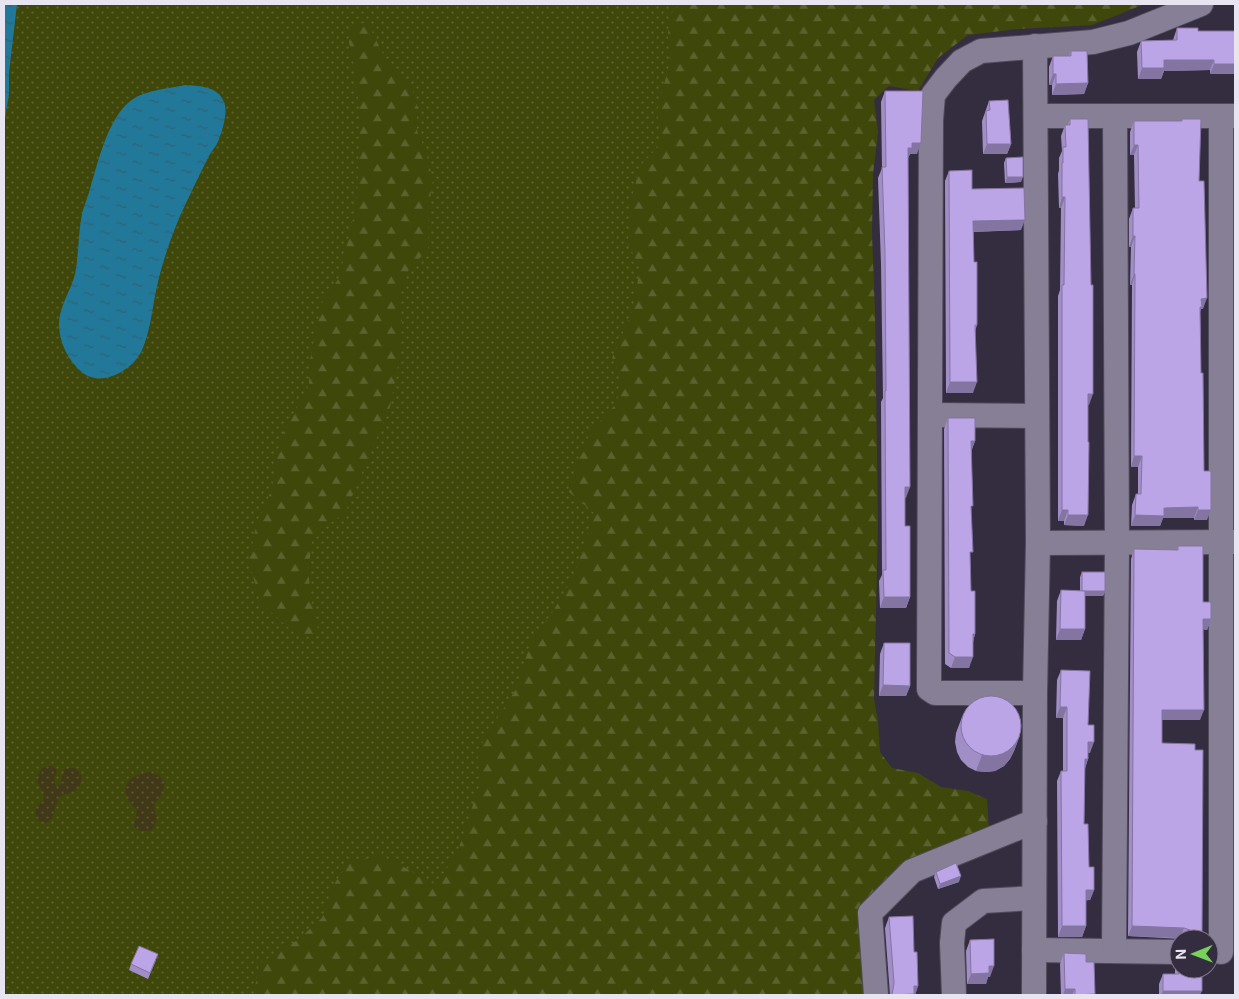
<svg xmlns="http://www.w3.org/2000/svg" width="1239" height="999" font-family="Inter,sans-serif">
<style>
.grass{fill:url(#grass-dots)}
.forest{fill:url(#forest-firs)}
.sand{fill:url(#sand-dots)}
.water{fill:url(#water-ripples)}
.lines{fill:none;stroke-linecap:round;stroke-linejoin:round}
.street-casing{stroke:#504b5b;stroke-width:26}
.street{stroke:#877f96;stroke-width:24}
.wall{fill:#a18ec6}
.shaded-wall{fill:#8374a1}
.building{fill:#bba5e6;stroke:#8374a1}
</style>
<defs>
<pattern id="grass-dots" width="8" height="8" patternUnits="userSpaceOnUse" patternTransform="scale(1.25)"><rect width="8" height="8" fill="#40470a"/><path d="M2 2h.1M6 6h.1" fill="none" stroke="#5c612e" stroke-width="1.8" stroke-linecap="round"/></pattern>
<pattern id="forest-firs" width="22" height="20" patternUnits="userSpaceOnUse" patternTransform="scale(1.25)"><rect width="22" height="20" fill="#40470a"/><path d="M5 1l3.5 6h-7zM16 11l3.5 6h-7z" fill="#5c612e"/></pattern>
<pattern id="sand-dots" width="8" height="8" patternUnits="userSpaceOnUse" patternTransform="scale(1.25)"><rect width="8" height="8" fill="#413818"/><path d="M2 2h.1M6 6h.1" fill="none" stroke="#5c553a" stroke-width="1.8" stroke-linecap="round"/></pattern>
<pattern id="water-ripples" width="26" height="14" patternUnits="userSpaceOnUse" patternTransform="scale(1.25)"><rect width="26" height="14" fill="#217899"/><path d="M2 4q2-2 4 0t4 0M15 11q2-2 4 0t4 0" fill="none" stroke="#326175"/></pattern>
</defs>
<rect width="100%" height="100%" fill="#342d40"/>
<!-- grass -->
<path class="grass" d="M4,4H829L542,847L327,995H4Z"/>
<!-- forest -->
<g class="forest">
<path d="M681,4H1145L1092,25L1017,29L968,35L938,58L918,91L889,86L874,100L878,132L873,175L872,234L875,312L878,523L874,699L878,721L880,752L892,768L918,773L941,787L968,791L987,799L989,830L925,860L870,920L875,995H254L259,964L299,939L322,918L333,886L349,862L382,855L436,885L458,851L480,783L477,751L516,689L531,641L552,613L574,576L594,513L569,492L577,461L591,431L617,403L620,375L612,358L633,310L640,268L628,244L630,204L640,166L661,144L657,111L670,62L668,38L669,15Z"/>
<path d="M367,22L389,66L409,82L417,103V131L425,149L433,180L429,205L428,249L408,271L400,296L402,322L398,366L390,407L345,513L313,535L308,571L312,604L318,630L302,640L260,602L249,561L256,526L272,489L276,455L283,434L309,385L310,360L322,303L339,278L357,202L360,116L355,71L349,42L351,27Z"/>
</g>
<!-- sand -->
<g class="sand">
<path d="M49,766H52L57,770L54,781L56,787L61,784L62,776L65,769C79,764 86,778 78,788C73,794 65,793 59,797C54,805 55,831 38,820C32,810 38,806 44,799C44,785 31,786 42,768Z"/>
<path d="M150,772L160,776C167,787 164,795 154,803L155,813L157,818L153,829L150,831H140L134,827L137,810C118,791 123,776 150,772Z"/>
</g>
<!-- water -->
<g class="water">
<path d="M4,4H17L9,73V94L4,125Z"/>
<path d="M185,85C199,86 218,86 224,102C228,111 223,129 219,139C217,146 211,151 208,158C198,177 189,197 180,216C170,240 161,266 156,291C152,310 150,332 142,350C134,369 102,388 83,373C68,361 59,342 59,324C59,306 71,291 75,274C79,254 78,233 82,214C84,205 88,197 90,189C98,162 107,122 128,103C142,90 167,89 185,85Z"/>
</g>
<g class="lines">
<!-- street casing -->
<g class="street-casing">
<g id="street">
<path d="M1036,116H1235"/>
<path d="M931,415L1037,416"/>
<path d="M1038,543L1235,542"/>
<path d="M1035,693H935L929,689L931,120L933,95L946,78L962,61L981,51L1093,42L1129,33L1201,4"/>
<path d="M1034,950L1179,952"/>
<path d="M1114,951L1117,543L1115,116"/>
<path d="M1221,952V116"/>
<path d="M876,995L870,913L912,871L1035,821"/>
<path d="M954,995L952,943L954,923L983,901L1034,898"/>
<path d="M1034,995L1035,693L1038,543L1035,46"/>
</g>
</g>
<!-- street -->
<use href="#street" class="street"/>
</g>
<!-- wall -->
<g class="wall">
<path d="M1177,28L1198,31H1235L1210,74V70L1164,71L1161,79H1138L1137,52L1141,41L1173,40Z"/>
<path d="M1071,51L1088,83L1084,94L1052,95V85H1049V67L1053,56H1069Z"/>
<path d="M885,91L917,154H910L908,158L906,498H905V526L910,597L906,608H880L879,581L882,575L881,402L883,398L881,264L878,178L882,168L881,102Z"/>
<path d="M989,101L1011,144L1007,154H983L982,121Z"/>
<path d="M1070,119L1089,405H1088L1084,526L1064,525V521H1058V296L1060,290L1061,208H1059L1058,174L1059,170V158L1062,151L1061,136L1065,125H1068Z"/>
<path d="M1182,119L1199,181L1203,309H1201L1200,312L1201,373L1204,471L1207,520H1194V518H1163L1160,526H1131L1132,505L1136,494H1138V467H1131L1132,285H1130L1131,247H1129V219L1133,208H1135L1134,155H1130V132L1134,121H1181Z"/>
<path d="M1006,158L1021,182L1005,183L1004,163Z"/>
<path d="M949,171L1021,230L973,232L974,262L977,325L975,331L973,393H946L945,181Z"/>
<path d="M948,418L975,441L972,449L970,559L971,591L975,634L973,642L969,668H951L945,664L944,429Z"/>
<path d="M1178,546L1211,619L1207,630L1203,629L1200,720H1162V743L1195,750L1202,939H1182L1128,936L1131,559L1134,549L1177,550Z"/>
<path d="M1082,572L1105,591L1103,596H1085V629L1081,640H1056L1057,601L1061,590L1080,591V577Z"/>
<path d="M884,643L910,686L906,696H879L880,654Z"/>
<path d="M1061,670L1088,725L1090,753L1088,752V759L1085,769L1084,824L1089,867L1094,890L1090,900H1086V926L1082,937H1058L1057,781L1061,771H1063V718H1056L1057,680Z"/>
<path d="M962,717L1020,735L1014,751L1010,759L1004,766L995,771L986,772L976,771L968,767L961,760L957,752L955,742L956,733Z"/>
<path d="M936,872L959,882L938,889L934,877Z"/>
<path d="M889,917L914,952L918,986L915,995H890L885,928Z"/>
<path d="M970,940L990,977H988L986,984H967L966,951Z"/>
<path d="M1064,953L1086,962L1094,995H1061L1060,964Z"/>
<path d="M1179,955L1200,995H1159V984L1163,974H1175V966Z"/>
<path d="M156,960L148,979L129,970L131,964Z"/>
</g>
<!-- shaded-wall -->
<g class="shaded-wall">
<path d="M1164,60H1214L1210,70L1164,71L1161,79H1138L1142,68Z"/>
<path d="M1214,64H1235V74H1210Z"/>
<path d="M1053,74H1056L1052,85H1049Z"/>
<path d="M1088,83L1084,94L1052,95L1056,84Z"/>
<path d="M912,143H921L917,154H910L908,158V148Z"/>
<path d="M987,144H1011L1007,154H983Z"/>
<path d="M1134,145H1138L1134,155H1130Z"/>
<path d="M1007,177H1023L1021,182L1005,183Z"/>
<path d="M1062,197H1065L1061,208H1059Z"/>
<path d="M1025,220L1021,230L969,232L973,221Z"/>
<path d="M1133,236H1135L1131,247H1129Z"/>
<path d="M1134,274H1135L1132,285H1130Z"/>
<path d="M1207,298L1203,309H1201L1198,318L1201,299Z"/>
<path d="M950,382H977L973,393H946Z"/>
<path d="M1088,394H1093L1089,405H1084Z"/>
<path d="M971,441H975L971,452Z"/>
<path d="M1134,456H1142L1138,467H1131Z"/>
<path d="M905,487H910L906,498H901Z"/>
<path d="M1198,507L1194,518H1163L1160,526H1131L1135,515L1164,508Z"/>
<path d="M1062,510H1068L1064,521H1058Z"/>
<path d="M1198,510H1211L1207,520H1194Z"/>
<path d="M1068,515H1088L1084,526L1064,525Z"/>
<path d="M1082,591H1105L1103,596H1080Z"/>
<path d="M884,597H910L906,608H880Z"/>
<path d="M1203,619H1211L1207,630L1200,629Z"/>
<path d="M1060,629H1085L1081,640H1056Z"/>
<path d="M973,634H975L972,645Z"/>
<path d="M955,657H973L969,668H951Z"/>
<path d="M883,685L910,686L906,696H879Z"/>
<path d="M1060,707H1067L1063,718H1056Z"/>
<path d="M1162,710H1204L1200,720H1158Z"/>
<path d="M1020,735L1014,751L1010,759L1004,766L995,771L986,772L976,771L982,755Z"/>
<path d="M1088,742H1094L1090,753L1084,752Z"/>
<path d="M1085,759H1088L1084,770Z"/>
<path d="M961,876L959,882L938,889L940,884Z"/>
<path d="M1086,890H1094L1090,900L1083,901Z"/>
<path d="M1062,926H1086L1082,937H1058Z"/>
<path d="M1132,926L1184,928L1180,938L1128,936Z"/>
<path d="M989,966H994L990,977H988L986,984H967L971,974Z"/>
<path d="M914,986H918L915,995H892Z"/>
<path d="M1065,989H1075L1072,995H1063Z"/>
<path d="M1163,991H1202L1200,995H1161Z"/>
<path d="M1095,994L1094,995H1075Z"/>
</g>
<!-- building -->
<g class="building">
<path d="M1177,28H1198V31H1235V64H1214V60H1164V68H1142L1141,41L1177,40Z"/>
<path d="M1071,51H1087L1088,83L1056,84V74H1053V56H1071Z"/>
<path d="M885,91H923L921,143H912V148H908L910,487H905V526H910V597H884L883,570H886L885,391H886L885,253L882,167H886Z"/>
<path d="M1008,100L1011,144H987L986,111L990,110L989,101Z"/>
<path d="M1070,119H1088L1091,285H1093V394H1088V442H1089L1088,515H1068V510H1062V285H1064L1065,197H1062V163H1063V147H1066L1065,125H1070Z"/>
<path d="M1182,119H1201L1199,181H1204L1207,298L1201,299L1202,307H1200L1201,373H1203L1204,471H1211V510H1198V507L1164,508V516L1135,515L1136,494H1141L1142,456H1134L1135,274H1134L1135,236H1133V208H1139L1138,145H1134V121H1182Z"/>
<path d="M1023,157V177H1007L1006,158Z"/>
<path d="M972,170V189L1024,188L1025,220L973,221L974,262H977V325H975L977,382H950L949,171Z"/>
<path d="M948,418H975V441H971L973,506H971L973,552H970L971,591H975V634H973V657H955L949,653Z"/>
<path d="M1178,546H1203V602H1211V619H1203L1204,710H1162V743L1195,744V750H1203L1202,939H1196L1195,935L1190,930L1184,928L1132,926L1134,549L1178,550Z"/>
<rect x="1082" y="572" width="23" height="19"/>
<path d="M1061,590L1085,591V629H1060Z"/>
<path d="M884,643H910V686L883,685Z"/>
<path d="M1061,670L1090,671L1088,725H1094V742H1088V759H1085L1084,824H1088L1089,867H1094V890H1086V926H1062L1061,771H1067V707H1060Z"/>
<circle cx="991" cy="726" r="30"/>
<path d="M956,863L961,876L940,884L936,872Z"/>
<path d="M913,916L914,952H917L918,986H914V994L892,995L894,983L889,917Z"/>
<path d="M994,939V966H989V973L971,974L970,940Z"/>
<path d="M139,946L158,954L150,973L131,964Z"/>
<path d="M1064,953L1086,954V962H1094L1095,994L1075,995V989H1065Z"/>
<path d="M1179,969H1202V991H1163V974H1179Z"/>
</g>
<!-- border -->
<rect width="1239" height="999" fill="none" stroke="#e8e4f0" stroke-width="10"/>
<!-- north arrow -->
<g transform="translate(1194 954) rotate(269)"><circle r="24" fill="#342d40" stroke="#7c7686"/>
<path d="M0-4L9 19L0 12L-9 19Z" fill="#78d259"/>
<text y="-8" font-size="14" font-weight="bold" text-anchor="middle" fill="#e8e4f0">N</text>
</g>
</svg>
